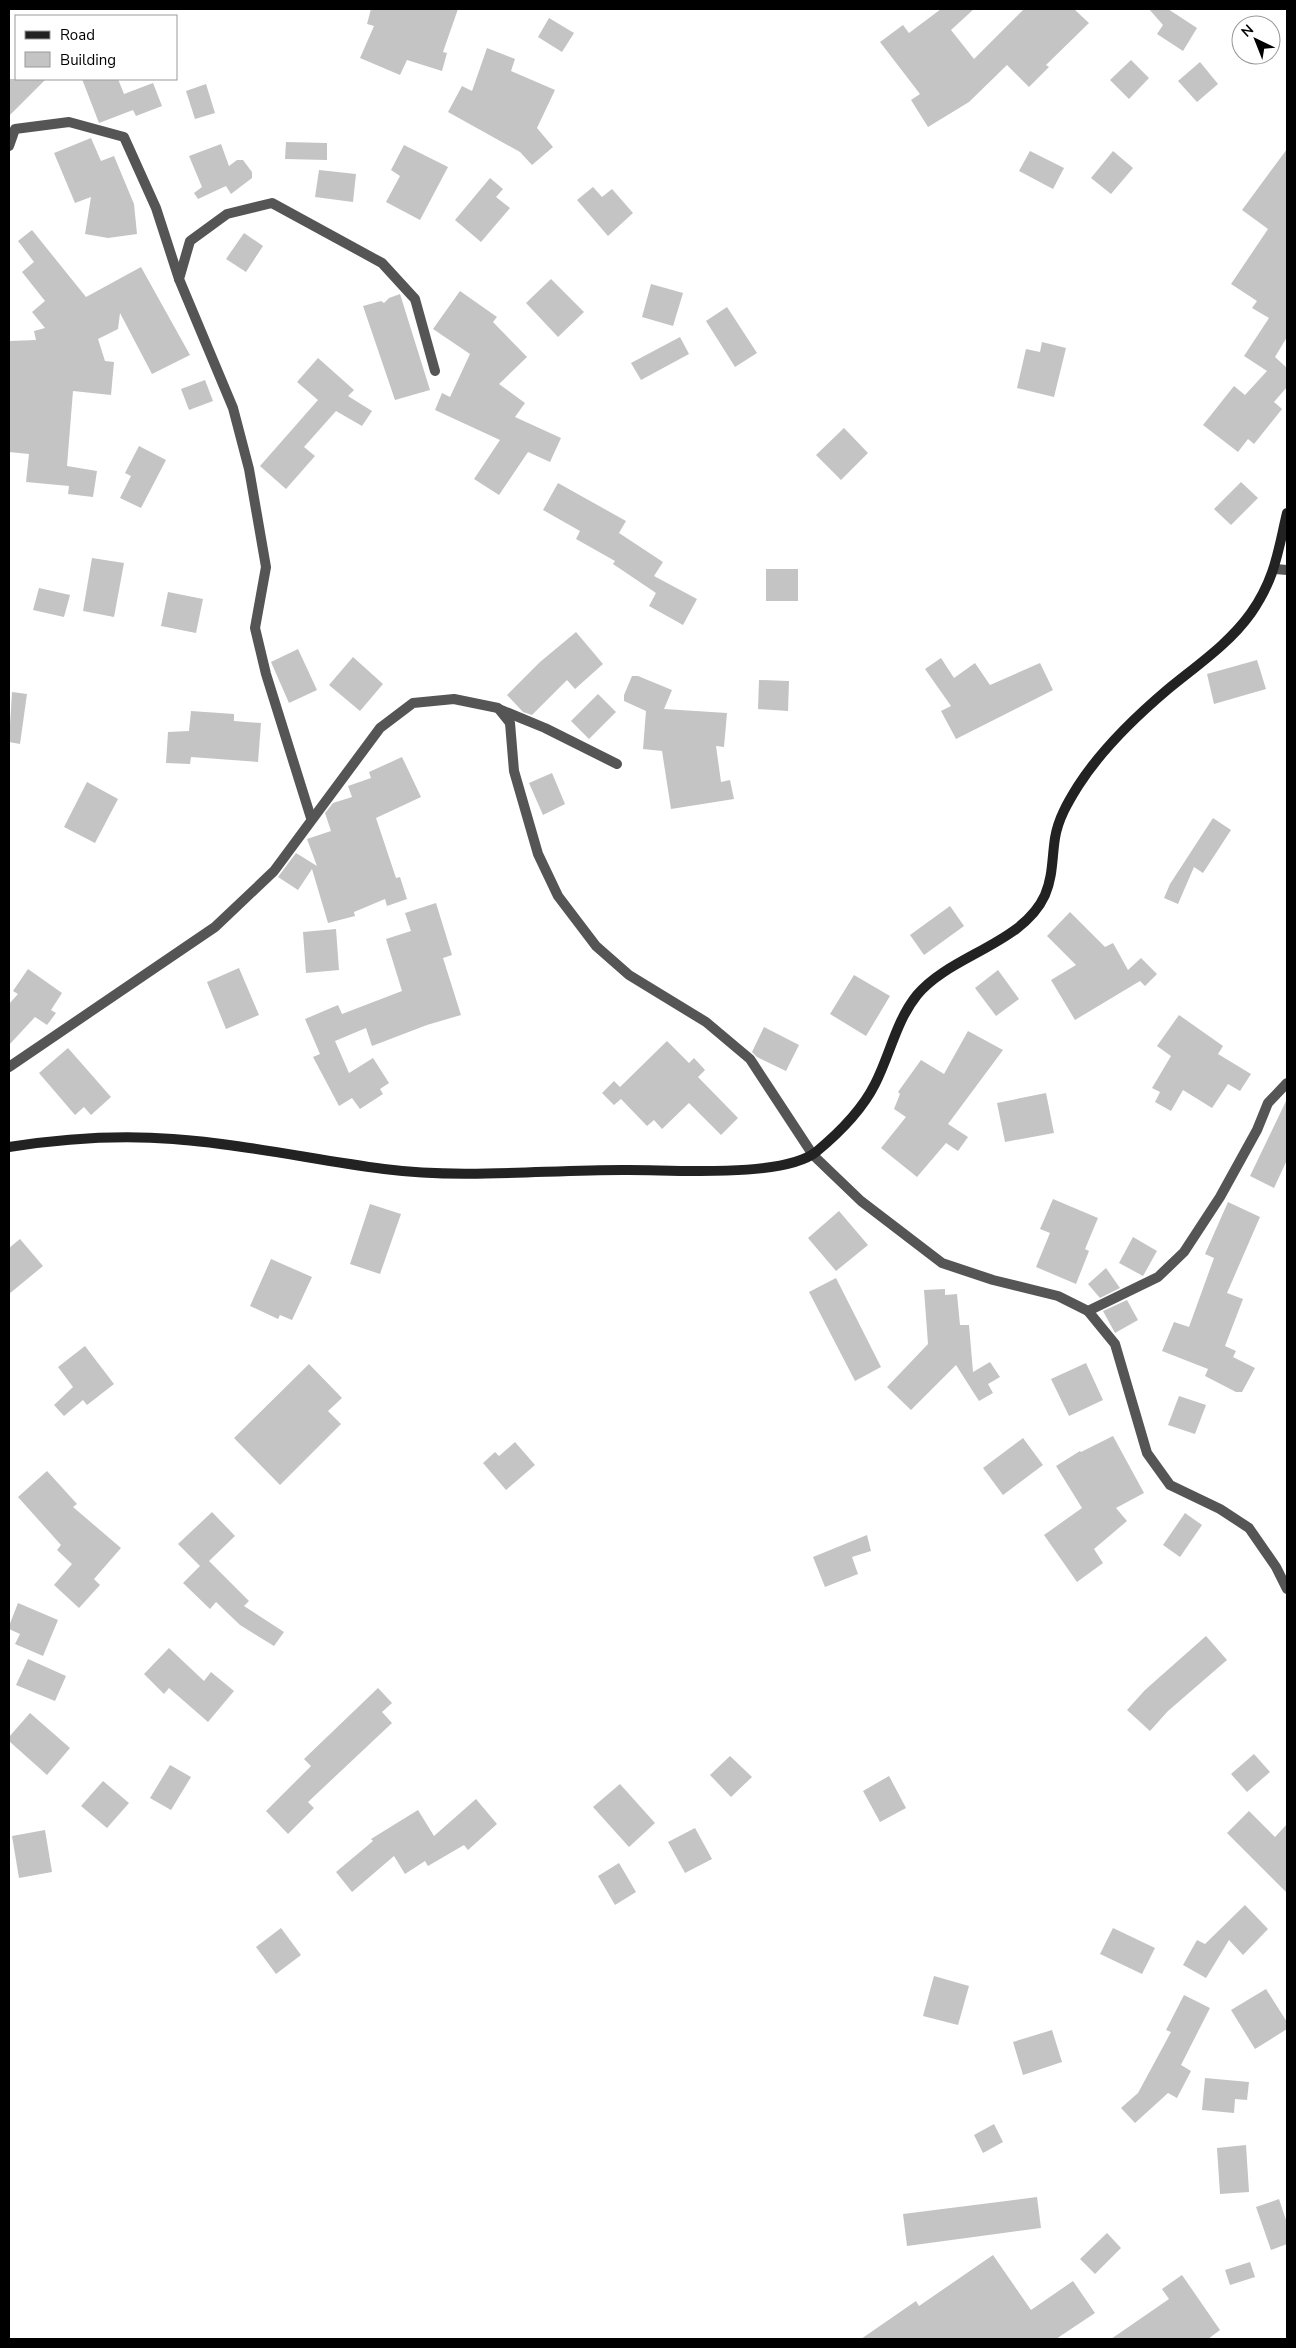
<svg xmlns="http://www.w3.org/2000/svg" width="1296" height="2348" font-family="'Nunito Sans',sans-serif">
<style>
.building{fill:#c4c4c4}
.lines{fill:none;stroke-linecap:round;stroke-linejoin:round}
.minor{stroke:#555;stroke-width:10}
.secondary{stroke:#222;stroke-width:10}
</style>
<rect width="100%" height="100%" fill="#fff"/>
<!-- building -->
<g class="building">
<path d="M371,9H458L443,52L447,53L442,71L407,60L400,75L360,58L374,26L367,24Z"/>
<path d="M941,9H974L951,30L974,59L1024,9H1074L1089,23L1046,65L1049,67L1029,87L1007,65L969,102L928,127L911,100L920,94L880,42L903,25L909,33Z"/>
<path d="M1149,9H1168L1197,28L1183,51L1157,34L1163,25Z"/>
<path d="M549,18L574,33L562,52L538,37Z"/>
<path d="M487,48L515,59L511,71L555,90L537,128L553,147L532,165L520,152L448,112L462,86L472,91Z"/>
<path d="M1131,60L1149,78L1129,99L1110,80Z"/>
<path d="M1200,62L1218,84L1197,102L1178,81Z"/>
<path d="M9,79H46L9,116Z"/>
<path d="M82,79H118L124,94L153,83L162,106L136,116L133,110L99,123Z"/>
<path d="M206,84L215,113L195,119L186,91Z"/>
<path d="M91,138L101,161L114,156L134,204L137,234L108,238L85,234L91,197L75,203L54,153Z"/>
<path d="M286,142L327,143V160L285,159Z"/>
<path d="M221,144L229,166L237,160H243L252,172V178L231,194L226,186L198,199L194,193L202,187L189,156Z"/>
<path d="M404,145L448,167L420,220L386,202L400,176L391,170Z"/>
<path d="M1287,149V337L1275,357L1287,368V387L1274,402L1282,409L1254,444L1248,439L1238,452L1203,425L1234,386L1245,395L1267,371L1244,356L1269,318L1252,308L1257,301L1231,284L1268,229L1242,210Z"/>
<path d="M1030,151L1064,168L1053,189L1019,171Z"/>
<path d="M1113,151L1133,168L1111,194L1091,178Z"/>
<path d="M319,170L356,174L353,202L315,197Z"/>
<path d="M490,178L503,189L496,197L510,208L481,242L455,220Z"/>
<path d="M593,187L602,197L612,189L633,213L608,236L577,200Z"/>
<path d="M32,230L86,297L141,267L190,355L152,374L120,313L118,329L98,339L105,361L114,362L111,395L73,391L67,466L97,471L93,497L68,494L69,486L26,482L29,454L9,452V341L36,340L34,331L45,328L32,312L45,301L22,272L34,262L18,241Z"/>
<path d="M244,233L263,246L246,272L226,259Z"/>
<path d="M551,279L584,312L558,337L526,303Z"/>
<path d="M651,284L683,293L673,326L642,317Z"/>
<path d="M460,291L497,317L493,322L527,357L499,384L525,403L515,417L561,438L550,462L528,452L499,495L474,479L500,440L435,410L442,393L450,397L470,354L433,329Z"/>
<path d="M400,294L430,390L395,400L363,306L381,301L384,303L389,298Z"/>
<path d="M727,307L757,353L735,367L706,321Z"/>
<path d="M680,337L689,354L641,380L631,363Z"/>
<path d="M1042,342L1066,348L1054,397L1017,388L1026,349L1040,352Z"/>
<path d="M318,358L354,390L348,396L372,411L362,426L336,411L304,447L315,456L286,489L260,466L318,400L297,382Z"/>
<path d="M205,380L213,401L189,410L181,389Z"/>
<path d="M844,428L868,453L841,480L816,455Z"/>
<path d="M139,446L166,460L141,508L120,498L131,476L125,473Z"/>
<path d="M1241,482L1258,498L1231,525L1214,509Z"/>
<path d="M558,483L626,521L619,533L663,562L654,576L697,599L683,625L649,606L656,593L613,564L615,561L576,539L580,531L543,510Z"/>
<path d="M92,558L124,563L114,617L83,611Z"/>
<rect x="766" y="569" width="32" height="32"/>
<path d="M39,588L70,595L64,617L33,610Z"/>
<path d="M168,592L203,599L196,633L161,626Z"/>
<path d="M576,632L603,664L575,689L567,680L532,715L523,712L507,695L540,662Z"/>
<path d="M298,649L317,690L289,703L271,662Z"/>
<path d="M353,657L383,684L360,711L329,685Z"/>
<path d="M941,658L954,678L975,663L990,685L1040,663L1053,690L956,739L941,711L951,706L925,669Z"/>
<path d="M1257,660L1266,689L1214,704L1207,674Z"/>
<path d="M632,676H638L672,690L664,709L727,713L724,747L716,746L721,782L730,780L734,799L671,809L662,751L643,749L646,711L624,701V695Z"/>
<path d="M759,680L789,681L788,711L758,709Z"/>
<path d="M12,692L27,694L20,744L9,742Z"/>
<path d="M598,694L616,712L589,739L571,721Z"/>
<path d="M191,711L234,714V721L261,723L258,762L191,757L190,764L166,763L168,732L189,731Z"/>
<path d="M402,757L421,797L376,818L396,878L400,877L407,899L387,906L385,899L354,912L355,916L328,923L312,869L298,890L278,877L296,853L317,866L307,839L331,831L325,813L333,803L352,797L348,786L371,778L369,772Z"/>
<path d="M552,773L565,804L543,815L529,783Z"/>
<path d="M87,782L118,799L95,843L64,827Z"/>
<path d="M1213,818L1231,830L1203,873L1194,867L1178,904L1164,898L1170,884Z"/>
<path d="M436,903L452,955L443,958L461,1015L427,1025L372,1046L366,1028L335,1041L349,1073L373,1058L389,1083L380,1089L383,1094L360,1109L352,1098L339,1106L313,1057L320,1054L305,1019L338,1005L342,1014L402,991L386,939L411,931L405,913Z"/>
<path d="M950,906L964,926L924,955L910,935Z"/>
<path d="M1070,912L1105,947L1113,943L1128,970L1141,958L1157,974L1145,986L1140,981L1075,1020L1051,980L1076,965L1047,936Z"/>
<path d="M336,929L339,970L306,973L303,932Z"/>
<path d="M239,968L259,1015L226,1029L207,982Z"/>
<path d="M28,969L62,993L51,1010L56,1013L47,1025L35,1017L9,1045V1004L18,994L13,991Z"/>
<path d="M998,970L1019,999L996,1016L975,988Z"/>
<path d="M854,975L890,996L866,1036L830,1014Z"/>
<path d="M1179,1015L1223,1046L1218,1054L1251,1074L1240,1091L1228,1084L1212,1108L1183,1090L1171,1111L1155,1102L1160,1092L1152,1088L1171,1056L1157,1046Z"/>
<path d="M764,1027L799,1045L786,1071L757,1057L752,1052Z"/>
<path d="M968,1031L1003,1050L948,1124L968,1137L958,1151L946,1143L917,1177L881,1148L906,1117L894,1109L900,1094L898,1092L921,1060L944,1074Z"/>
<path d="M667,1041L689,1063L694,1058L705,1070L698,1077L738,1118L721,1135L689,1103L662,1129L654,1120L647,1126L621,1099L614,1105L602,1093L614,1081L620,1087Z"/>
<path d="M68,1048L111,1097L91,1115L84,1107L75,1115L39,1073Z"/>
<path d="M1046,1093L1054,1133L1005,1142L997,1103Z"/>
<path d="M1287,1099V1160L1274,1188L1250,1176Z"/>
<path d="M1053,1199L1098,1218L1085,1249L1089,1251L1076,1284L1036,1267L1050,1233L1040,1229Z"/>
<path d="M1228,1202L1260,1217L1227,1293L1243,1299L1225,1346L1236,1351L1233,1357L1255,1368L1242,1392H1236L1205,1376L1208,1369L1162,1351L1174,1322L1189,1327L1214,1258L1205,1254Z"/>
<path d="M370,1204L401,1214L380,1274L350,1264Z"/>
<path d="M839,1211L868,1245L836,1271L808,1238Z"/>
<path d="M1133,1237L1157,1251L1143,1276L1119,1263Z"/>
<path d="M20,1239L43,1266L9,1294V1248Z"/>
<path d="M271,1259L312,1277L292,1320L280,1315L278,1319L250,1306Z"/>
<path d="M1106,1268L1120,1288L1100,1298L1088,1284Z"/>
<path d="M836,1278L881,1367L855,1381L809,1292Z"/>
<path d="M945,1289V1295L957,1294L960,1325H969L973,1372L990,1362L1000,1377L988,1384L993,1393L979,1401L956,1365L911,1410L887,1387L928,1344L924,1290Z"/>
<path d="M1127,1300L1138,1320L1115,1333L1103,1311Z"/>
<path d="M85,1346L114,1384L87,1405L83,1400L64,1416L54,1405L73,1387L58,1367Z"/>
<path d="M1086,1363L1103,1400L1069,1416L1051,1379Z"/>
<path d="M309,1364L342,1398L328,1411L341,1424L280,1485L234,1438Z"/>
<path d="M1179,1396L1206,1405L1195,1434L1168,1425Z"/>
<path d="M1113,1436L1144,1493L1116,1508L1127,1521L1094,1549L1103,1563L1077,1582L1044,1535L1082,1508L1056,1466L1080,1451L1081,1452Z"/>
<path d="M1023,1438L1043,1465L1003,1495L983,1468Z"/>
<path d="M515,1442L535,1465L506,1490L483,1463L495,1452L499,1456Z"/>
<path d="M47,1471L77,1504L73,1507L121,1548L94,1579L100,1585L79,1608L54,1585L72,1564L57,1550L61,1545L18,1497Z"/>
<path d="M212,1512L235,1536L209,1561L249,1601L244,1606L284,1632L274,1646L240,1625L216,1602L210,1609L183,1583L200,1566L178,1544Z"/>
<path d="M1185,1513L1202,1525L1180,1557L1163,1545Z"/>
<path d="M867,1535L871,1551L852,1557L858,1574L825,1587L813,1557Z"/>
<path d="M18,1603L58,1620L43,1656L15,1644L20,1634L9,1629V1626Z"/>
<path d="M1206,1636L1227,1660L1168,1711L1150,1731L1127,1710L1145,1690Z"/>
<path d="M169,1648L204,1681L211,1672L234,1691L208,1722L169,1688L164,1694L144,1674Z"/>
<path d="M28,1659L66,1676L55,1701L16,1685Z"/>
<path d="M378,1688L392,1703L382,1712L392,1723L308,1802L314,1808L288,1834L266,1811L311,1766L304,1759Z"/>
<path d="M30,1713L70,1748L47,1775L9,1741V1737Z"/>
<path d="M1254,1754L1270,1772L1247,1792L1231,1774Z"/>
<path d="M730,1756L752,1777L731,1797L710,1775Z"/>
<path d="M170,1765L191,1777L171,1810L150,1798Z"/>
<path d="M889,1776L906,1808L880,1822L863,1791Z"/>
<path d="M103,1781L129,1803L107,1828L81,1806Z"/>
<path d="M620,1784L655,1823L629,1847L593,1807Z"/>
<path d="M476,1799L497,1824L468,1850L464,1845L428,1866L425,1861L405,1874L394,1856L352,1892L336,1872L373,1841L371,1839L418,1810L434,1836Z"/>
<path d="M1249,1811L1275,1837L1287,1824V1893L1227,1833Z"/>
<path d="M695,1828L712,1859L685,1873L668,1842Z"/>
<path d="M45,1830L52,1872L19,1878L12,1836Z"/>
<path d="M619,1863L636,1892L615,1905L598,1876Z"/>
<path d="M1245,1905L1268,1929L1243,1955L1229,1940L1206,1978L1183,1965L1197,1940L1205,1944Z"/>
<path d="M281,1928L301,1955L276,1974L256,1947Z"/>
<path d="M1113,1928L1155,1948L1142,1974L1100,1954Z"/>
<path d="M934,1976L969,1986L958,2025L923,2016Z"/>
<path d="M1266,1989L1287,2022V2029L1255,2049L1231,2010Z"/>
<path d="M1184,1995L1210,2008L1181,2065L1191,2071L1177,2098L1168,2093L1135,2123L1121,2108L1138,2093L1171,2032L1166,2030Z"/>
<path d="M1052,2030L1062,2062L1023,2075L1013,2042Z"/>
<path d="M1205,2078L1249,2082L1247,2100L1235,2099L1234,2113L1202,2110Z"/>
<path d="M994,2124L1003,2142L983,2153L974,2135Z"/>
<path d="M1246,2145L1249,2192L1220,2194L1217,2148Z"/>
<path d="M1037,2197L1041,2228L907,2246L903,2214Z"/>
<path d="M1279,2199L1287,2223V2244L1271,2250L1256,2207Z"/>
<path d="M1107,2233L1121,2248L1095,2274L1080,2259Z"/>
<path d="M993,2255L1031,2310L1073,2281L1095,2313L1056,2339H861L916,2301L919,2306Z"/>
<path d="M1250,2262L1255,2277L1230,2285L1225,2270Z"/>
<path d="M1182,2275L1220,2330L1208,2339H1111L1169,2299L1162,2289Z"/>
</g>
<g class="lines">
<!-- minor -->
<g class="minor">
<path d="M9,146L15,129L69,122L124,137L156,208L179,279"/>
<path d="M1275,569L1287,570"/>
<path d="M499,709L545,728L617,764"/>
<path d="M311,818L266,674L255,628L266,567L249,469L233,408L179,279L190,241L227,214L272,203L382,263L415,299L435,371"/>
<path d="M9,1067L215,927L274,871L380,728L413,703L454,699L498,708L510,723L514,771L538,854L558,896L596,946L629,975L706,1022L750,1059L813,1155L861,1201L942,1263L993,1280L1058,1296L1088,1311L1115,1344L1147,1453L1170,1485L1220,1509L1249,1528L1276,1567L1287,1589"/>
<path d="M1088,1311L1158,1277L1184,1252L1220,1197L1257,1130L1268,1103L1287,1083"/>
</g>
<!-- secondary -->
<path class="secondary" d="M9,1147C60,1139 121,1135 173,1139C244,1144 314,1160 384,1169C463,1179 543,1170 622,1170C668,1169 781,1179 816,1152C839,1133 862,1110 875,1084C890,1055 896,1021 917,995C950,955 1023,944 1045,895C1053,877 1052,857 1055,838C1058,819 1068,802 1078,786C1101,750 1134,718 1167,690C1196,666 1229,644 1251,613C1275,579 1278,551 1287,513"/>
</g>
<!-- border -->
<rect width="1296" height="2348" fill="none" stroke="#000000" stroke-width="20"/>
<!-- legend -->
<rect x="15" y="15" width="162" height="65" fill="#ffffff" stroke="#999999"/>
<rect x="25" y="31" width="25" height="8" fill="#222222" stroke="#999999"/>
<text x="60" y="40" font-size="15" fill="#000000">Road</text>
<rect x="25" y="52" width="25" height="15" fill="#c4c4c4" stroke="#999999"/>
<text x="60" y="65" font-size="15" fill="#000000">Building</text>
<!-- north arrow -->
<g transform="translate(1256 40) rotate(317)"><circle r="24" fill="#ffffff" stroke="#999999"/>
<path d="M0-4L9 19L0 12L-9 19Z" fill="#000000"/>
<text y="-8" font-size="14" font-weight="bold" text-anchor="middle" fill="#000000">N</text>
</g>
</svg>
